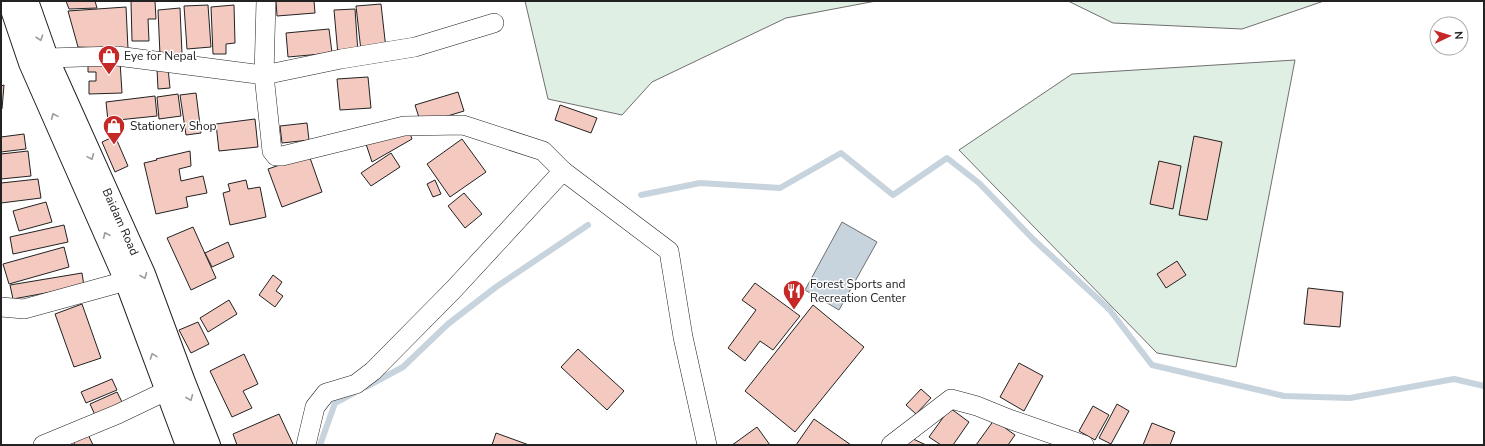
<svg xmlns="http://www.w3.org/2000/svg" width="1485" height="446" font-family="'Nunito Sans',sans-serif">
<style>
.green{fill:#e0efe3;stroke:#6f6f6f}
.water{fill:#c7d3dd;stroke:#6f6f6f}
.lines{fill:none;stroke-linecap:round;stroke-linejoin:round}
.stream{stroke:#c7d3dd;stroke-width:6}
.building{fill:#f3c9c0;stroke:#222}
.minor-casing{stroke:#222;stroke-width:20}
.primary-casing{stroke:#222;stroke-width:24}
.minor{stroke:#fff;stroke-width:19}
.primary{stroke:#fff;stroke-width:22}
.oneway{stroke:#9c9c9c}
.labels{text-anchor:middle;stroke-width:3;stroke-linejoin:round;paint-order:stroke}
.poi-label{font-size:12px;fill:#222;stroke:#fff;text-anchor:start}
.street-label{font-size:12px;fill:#222;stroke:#fff}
</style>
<rect width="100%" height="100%" fill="#fff"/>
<!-- green -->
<g class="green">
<path d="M525,1H876L786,18L652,82L622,115L548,99Z"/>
<path d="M1068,1H1324L1242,29L1113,23Z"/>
<path d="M1295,60L1236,367L1157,353L959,150L1072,74Z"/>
</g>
<!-- water -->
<path class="water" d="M842,222L877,242L839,310L805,290Z"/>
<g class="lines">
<!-- stream -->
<g class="stream">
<path d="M641,195L700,183L780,188L841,153L893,195L947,158L979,183L1033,239L1109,309L1152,365L1284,396L1350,398L1454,379L1484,386"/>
<path d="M366,387L403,367L448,324L496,287L588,225"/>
<path d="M320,445L335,403L354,393"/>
</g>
</g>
<!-- building -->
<g class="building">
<path d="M66,1H95L97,8L69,9Z"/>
<path d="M131,1H155L156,19H148L149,41H132Z"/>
<path d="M276,1H314L315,13L277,16Z"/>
<path d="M381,4L386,49L361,51L356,6Z"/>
<path d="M208,5L211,47L187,49L184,6Z"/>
<path d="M234,5L235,43L226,44V54H213L211,7Z"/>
<path d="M126,7L128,49L78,47L68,11Z"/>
<path d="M180,8L182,54L160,55L158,10Z"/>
<path d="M355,9L358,53L338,55L334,10Z"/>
<path d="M329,29L332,53L288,57L286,33Z"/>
<path d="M120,61L122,93L89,94V81H96V72H88V62Z"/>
<path d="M168,68L170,88L158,89L157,69Z"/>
<path d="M368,77L371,108L340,110L337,79Z"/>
<path d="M4,85L2,109H1V86Z"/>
<path d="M458,92L464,111L421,124L415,105Z"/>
<path d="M196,93L201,133L186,135L180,95Z"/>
<path d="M178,94L181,116L159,119L157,97Z"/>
<path d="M155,96L157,116L108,121L106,102Z"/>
<path d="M560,105L597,118L591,133L555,120Z"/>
<path d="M255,119L258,147L219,151L216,124Z"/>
<path d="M307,123L309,140L282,143L280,126Z"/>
<path d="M409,131L412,139L372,162L366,144Z"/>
<path d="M24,134L26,149L1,152V137Z"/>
<path d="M115,136L128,166L115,172L102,142Z"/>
<path d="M1194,136L1222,142L1207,220L1179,215Z"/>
<path d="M462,139L486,172L450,197L427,164Z"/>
<path d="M28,151L31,176L1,179V154Z"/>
<path d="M190,151L191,166L179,169L181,181L203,176L207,193L186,197L188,207L156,214L144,163L157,160L156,159Z"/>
<path d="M391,153L400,167L371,186L361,173Z"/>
<path d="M309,155L322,192L282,207L268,169Z"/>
<path d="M1159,161L1181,166L1173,209L1150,204Z"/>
<path d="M38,179L41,198L1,203V183Z"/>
<path d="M246,180L248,189L260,187L266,217L230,225L223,193L230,191L228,184Z"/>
<path d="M435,180L441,194L433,197L427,184Z"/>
<path d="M464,193L482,214L465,228L448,206Z"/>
<path d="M46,202L52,222L19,231L13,211Z"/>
<path d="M64,225L68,242L13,254L10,237Z"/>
<path d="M193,227L216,278L191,290L167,238Z"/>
<path d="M228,242L234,257L212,267L205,253Z"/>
<path d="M64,247L69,267L9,284L3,264Z"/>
<path d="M1177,261L1186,275L1166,288L1157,274Z"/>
<path d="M82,273L84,286L13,299L10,285Z"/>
<path d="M273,275L282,282L276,291L283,296L275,307L259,295Z"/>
<path d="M755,283L800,316L773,350L760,341L745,361L728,348L756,310L742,300Z"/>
<path d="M1308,288L1343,292L1340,327L1304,324Z"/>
<path d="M229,300L237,314L208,332L200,318Z"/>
<path d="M82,304L101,358L74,367L55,314Z"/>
<path d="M813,305L864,347L795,432L745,391Z"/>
<path d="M198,322L209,344L191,353L179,330Z"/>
<path d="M578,349L624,391L607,410L561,367Z"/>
<path d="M244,354L258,384L243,391L252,408L232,417L210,371Z"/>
<path d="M1019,363L1043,376L1024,411L1000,397Z"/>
<path d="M112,379L117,390L86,403L81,392Z"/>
<path d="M921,389L931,398L916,414L906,405Z"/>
<path d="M117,392L122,402L95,415L90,404Z"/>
<path d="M1117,404L1129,411L1111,444L1099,438Z"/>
<path d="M1093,406L1109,415L1095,440L1079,431Z"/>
<path d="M950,408L969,422L953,445H941L929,437Z"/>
<path d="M279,414L293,444L290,445H237L233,434Z"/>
<path d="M814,419L851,445H796Z"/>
<path d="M994,420L1015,435L1008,445H976Z"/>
<path d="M1152,423L1175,432L1170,445H1143Z"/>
<path d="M757,427L770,445H732L735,443Z"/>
<path d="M86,430L93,445H75L71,437Z"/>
<path d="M496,433L529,445H492Z"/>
<path d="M909,437L926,445H905Z"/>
</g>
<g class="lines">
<!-- minor casing -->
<g class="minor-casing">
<g id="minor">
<path d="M266,1L264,75L341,59L415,47L494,23"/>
<path d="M47,58L117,56L264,75L272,151L276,156H282L404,126L463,125L543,151L563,171L669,251L683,337L707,445"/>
<path d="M1,307L24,309L126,281"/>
<path d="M43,445L118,414L166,391"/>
<path d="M306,445L315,407L326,393L356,384L373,371L454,289L563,171"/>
<path d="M891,445L951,399L977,406L1009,419L1084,445"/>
</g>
</g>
<!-- primary casing -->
<g class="primary-casing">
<g id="primary">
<path d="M9,1L30,63L126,281L187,445"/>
<path id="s1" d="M27,1L47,58L144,274L184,382L209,445"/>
</g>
</g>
<!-- minor -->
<use href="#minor" class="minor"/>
<!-- primary -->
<use href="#primary" class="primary"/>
</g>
<!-- one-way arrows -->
<defs><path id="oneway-chevron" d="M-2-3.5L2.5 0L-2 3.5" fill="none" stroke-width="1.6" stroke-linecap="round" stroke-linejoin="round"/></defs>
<g class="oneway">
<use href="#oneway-chevron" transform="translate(40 38) rotate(71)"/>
<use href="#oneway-chevron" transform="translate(54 116) rotate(-114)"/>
<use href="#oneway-chevron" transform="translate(91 157) rotate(66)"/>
<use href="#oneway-chevron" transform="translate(106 235) rotate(-114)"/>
<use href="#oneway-chevron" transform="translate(144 276) rotate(68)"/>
<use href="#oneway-chevron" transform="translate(153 356) rotate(-110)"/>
<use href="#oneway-chevron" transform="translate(190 398) rotate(68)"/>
</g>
<!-- icons -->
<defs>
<g id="shop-pin" transform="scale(1.15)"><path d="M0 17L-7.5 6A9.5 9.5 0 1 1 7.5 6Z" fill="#c62828" stroke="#fff"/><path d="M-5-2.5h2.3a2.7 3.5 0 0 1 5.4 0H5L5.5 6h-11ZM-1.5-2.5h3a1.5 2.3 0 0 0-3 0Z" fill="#fff"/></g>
<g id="restaurant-pin" transform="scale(1.15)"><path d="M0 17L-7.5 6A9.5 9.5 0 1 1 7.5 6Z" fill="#c62828" stroke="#fff"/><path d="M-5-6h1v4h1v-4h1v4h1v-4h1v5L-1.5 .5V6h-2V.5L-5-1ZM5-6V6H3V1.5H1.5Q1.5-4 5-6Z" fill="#fff"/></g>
</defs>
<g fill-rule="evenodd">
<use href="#shop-pin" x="109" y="56"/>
<use href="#shop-pin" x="114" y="126"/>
<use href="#restaurant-pin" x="794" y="291"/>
</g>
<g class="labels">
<!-- poi labels -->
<g class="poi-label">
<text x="124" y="60">Eye for Nepal</text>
<text x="130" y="130">Stationery Shop</text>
<text x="810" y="288">Forest Sports and<tspan x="810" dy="14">Recreation Center</tspan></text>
</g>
<!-- street labels -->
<g class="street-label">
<text dy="4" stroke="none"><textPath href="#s1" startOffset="240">Baidam Road</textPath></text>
</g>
</g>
<!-- border -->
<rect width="1485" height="446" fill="none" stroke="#222222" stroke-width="4"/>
<!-- north arrow -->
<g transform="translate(1449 36) rotate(86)"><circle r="19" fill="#ffffff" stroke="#a7a7a7"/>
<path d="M0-3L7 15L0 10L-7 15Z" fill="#c62828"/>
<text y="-6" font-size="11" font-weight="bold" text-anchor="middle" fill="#222222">N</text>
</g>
</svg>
